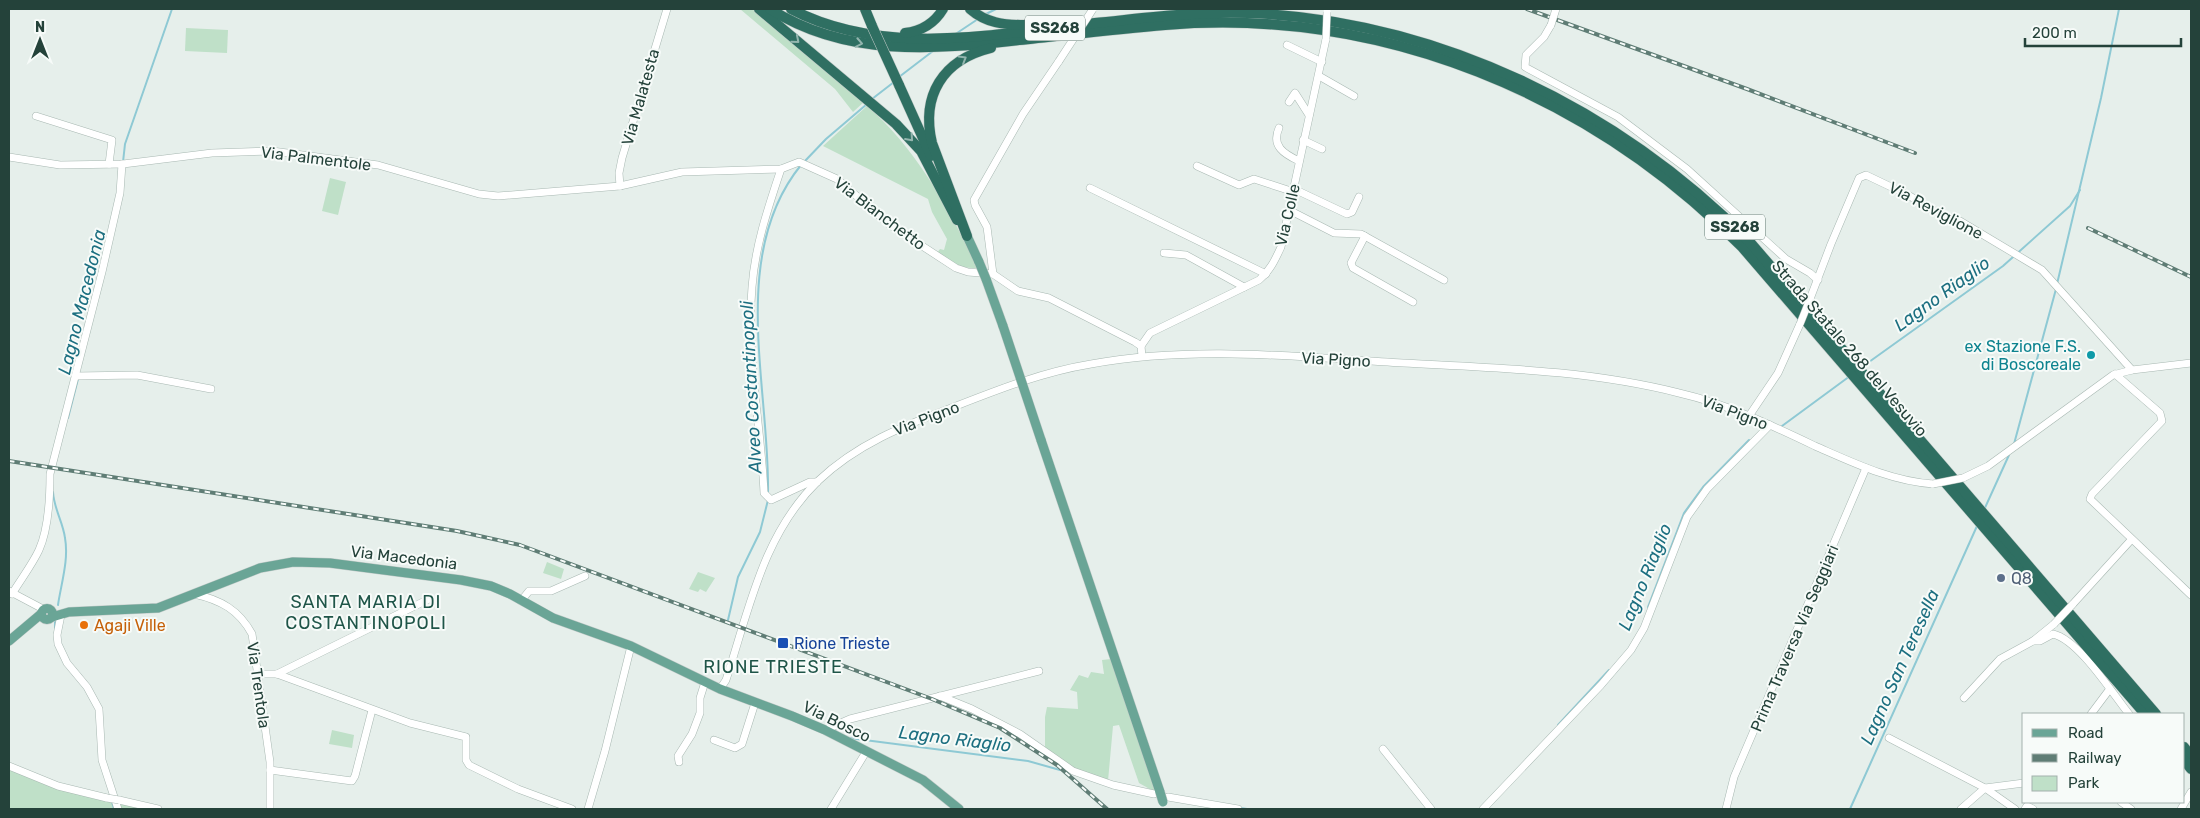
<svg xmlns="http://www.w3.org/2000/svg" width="2200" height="818" font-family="Rubik,sans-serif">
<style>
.green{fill:#bfe0c8}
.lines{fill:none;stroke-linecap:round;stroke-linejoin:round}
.stream{stroke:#8ec9d4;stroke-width:2}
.minor-casing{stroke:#a8b8b2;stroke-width:8}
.major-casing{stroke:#c2cac8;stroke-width:10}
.highway-casing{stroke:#c2cac8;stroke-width:11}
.minor{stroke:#fff;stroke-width:7}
.major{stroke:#6aa596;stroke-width:9}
.highway{stroke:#2f6f62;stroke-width:10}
.rail-casing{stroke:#5f7d75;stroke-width:4}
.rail{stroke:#f7fbf9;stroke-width:2;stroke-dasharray:5.5;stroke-linecap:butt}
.minor-bridge-casing{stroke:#a8b8b2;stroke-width:8;stroke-linecap:butt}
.major-bridge-casing{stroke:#c2cac8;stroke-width:10;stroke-linecap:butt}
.highway-bridge-casing{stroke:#c2cac8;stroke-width:11;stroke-linecap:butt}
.minor-bridge{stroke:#fff;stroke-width:7}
.major-bridge{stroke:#6aa596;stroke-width:9}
.highway-bridge{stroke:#2f6f62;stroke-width:10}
.oneway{stroke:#93b5ae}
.culture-dot{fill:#0f9aa8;stroke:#f7fbf9;stroke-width:2}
.service-dot{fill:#5c6f8a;stroke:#f7fbf9;stroke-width:2}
.food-dot{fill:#e8710a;stroke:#f7fbf9;stroke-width:2}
.transit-dot{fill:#1a4fb4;stroke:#f7fbf9;stroke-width:2}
.labels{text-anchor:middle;stroke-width:4;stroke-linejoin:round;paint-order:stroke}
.shield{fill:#f7fbf9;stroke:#637a73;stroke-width:1}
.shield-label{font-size:15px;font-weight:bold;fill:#24423a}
.street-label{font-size:16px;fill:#24423a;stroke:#f7fbf9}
.culture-label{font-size:16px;fill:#0d838f;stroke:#f7fbf9;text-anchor:end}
.service-label{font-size:16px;fill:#4e5e75;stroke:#f7fbf9;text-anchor:start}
.food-label{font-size:16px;fill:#c56008;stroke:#f7fbf9;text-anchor:start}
.transit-label{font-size:16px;fill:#164399;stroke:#f7fbf9;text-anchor:start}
.water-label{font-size:18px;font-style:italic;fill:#1c6f80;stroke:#f7fbf9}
.neighbourhood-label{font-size:18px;letter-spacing:1px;fill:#1f5548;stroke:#f7fbf9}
</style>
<rect width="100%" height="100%" fill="#e6efeb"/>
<!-- green -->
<g class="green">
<path d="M740,9H754L864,102L853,112L835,89Z"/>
<path d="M186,28L228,30L227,53L185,51Z"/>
<path d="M867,106C915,147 952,212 977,268C960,269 951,262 937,253L940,249L944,250L947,239L932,212L928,199L823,146Z"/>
<path d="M330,178L346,182L338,215L322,211Z"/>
<path d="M547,562L564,569L561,579L543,573Z"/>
<path d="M698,572L715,578L706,592L700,589L698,592L689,589Z"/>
<path d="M1111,659L1151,777L1155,792L1139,783L1119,725L1113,726L1108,781L1074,769L1045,747V717L1047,707L1078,709L1077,692L1070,690L1079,675L1088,678L1091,672L1104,674L1102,660Z"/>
<path d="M332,730L354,735L352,748L329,744Z"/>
<path d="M9,763L40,778L88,792L166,809H9Z"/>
</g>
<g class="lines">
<!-- stream -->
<g class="stream">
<path d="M986,14L996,9"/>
<path d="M957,33L978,19"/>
<path d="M899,77L933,51"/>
<path d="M872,99L894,82"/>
<path d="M123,162L125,144L172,9"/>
<path d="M804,162L826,139L867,104"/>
<path d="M2057,284L2101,98L2119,9"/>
<path d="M1862,367L2003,266L2070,206L2080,190"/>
<path d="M68,418L78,379"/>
<path d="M1782,426L1850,376"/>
<path d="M2014,444L2056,289"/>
<path d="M53,492C54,509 63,522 65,538C69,560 61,584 58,605"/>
<path d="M768,493C770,388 728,255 801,165"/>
<path d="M1984,510L2009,455"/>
<path d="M1648,607L1684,513L1703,487L1749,440"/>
<path d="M728,620L738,577L760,532L768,500"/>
<path d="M55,629V621"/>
<path d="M1558,725L1609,670"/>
<path d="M849,738L1028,761L1060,770"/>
<path d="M112,802L114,809"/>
<path d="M1240,808L1247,809"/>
<path d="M1850,809L1977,526"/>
</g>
<!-- minor casing -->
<g class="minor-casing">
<g id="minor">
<path d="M1551,25L1544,37L1526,55L1525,67L1618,117L1687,169L1786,259L1810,273L1818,280"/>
<path d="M1287,45L1322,62"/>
<path d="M1319,76L1354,96"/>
<path d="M1289,102L1295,93L1309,115"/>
<path d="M36,116L112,140L109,164"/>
<path d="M1279,128C1271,146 1284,154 1299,161"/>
<path d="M1303,140L1322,149"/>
<path d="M9,157L60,165L123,164L212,153L272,151L378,165L479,194L498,196L620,186L682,172L781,169L799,162L837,179L890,225L956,268L968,272L993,274L1018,291L1049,298L1135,342L1141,346L1142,356"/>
<path d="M1197,166L1239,185L1254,179L1294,192"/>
<path d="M781,169C768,208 755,246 752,287C746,355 761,425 764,493L771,500L810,482H817"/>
<path d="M620,186L619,173L622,158L667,9"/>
<path d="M1090,188L1266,274"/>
<path d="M1294,189L1347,214L1352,212L1359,197"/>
<path d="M1289,210L1334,233L1361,234L1444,280"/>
<path d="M1365,236L1351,263L1353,268L1413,302"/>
<path d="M1164,253L1186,255L1244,287"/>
<path d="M993,274L987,227L975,205L974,200L1023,114L1059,61"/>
<path d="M1810,299L1831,244L1859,178L1866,175L1908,195L1938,213L1960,221L2042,270L2132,370"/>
<path d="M1141,346L1150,333L1259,280C1270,271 1275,260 1281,247L1326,39"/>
<path d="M2115,374L2160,413L2162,421L2092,494L2090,499L2191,595"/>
<path d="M76,376L137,375L211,389"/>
<path d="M1749,416L1778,373L1800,324"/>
<path d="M1963,478L1988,466L2113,375L2132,370L2191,363"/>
<path d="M9,591L43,609"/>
<path d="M12,594C21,579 32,565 39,550C49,528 50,498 50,474L102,272L120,193L122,164"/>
<path d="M194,594C221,600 239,610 252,634L270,762V809"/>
<path d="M521,601L529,591H551L585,576"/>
<path d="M2072,605L2131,540"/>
<path d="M61,615L57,635L58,644L67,663L87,687L99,709L102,760L118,809"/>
<path d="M2033,641H2040L2053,634C2079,640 2112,693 2129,714"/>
<path d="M259,674H277L410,723L466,737V760L469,765L518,789L572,809"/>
<path d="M277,674L429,599"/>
<path d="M720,689L726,680C749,610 763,534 818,481C857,444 903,426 951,408C997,390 1042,372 1091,364C1194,345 1298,357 1403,363C1496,368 1588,370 1679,393C1727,404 1771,425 1815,446C1854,463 1891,481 1933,484"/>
<path d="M940,696L972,709L1020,734L1073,771L1113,785L1154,794"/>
<path d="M1964,698L2000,659L2033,641L2054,624"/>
<path d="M2091,714L2109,690"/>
<path d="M825,730L850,719L1039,671"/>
<path d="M1889,738L1985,788L2015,809"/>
<path d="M714,740L735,748L742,744L755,703"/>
<path d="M1383,749L1431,809"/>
<path d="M679,762L678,756L692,734L700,713V698L705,682"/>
<path d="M9,766L58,786L107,798"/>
<path d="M270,770L352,781L355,776L372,710"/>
<path d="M1168,797L1238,809"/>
<path d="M119,800L158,809"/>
<path d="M2121,802L2131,809"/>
<path d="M588,809L605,751L631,646"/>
<path d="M831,809L866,752"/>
<path d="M1483,809L1601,685L1631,650L1644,628L1687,517L1707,489L1770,425"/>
<path d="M1726,809L1734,777L1866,468"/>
<path d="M1961,809L1985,788L2024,783"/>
<path d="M2025,809L2027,806L2033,809"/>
<path d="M2181,809L2191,792"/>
</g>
</g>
<!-- major casing -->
<g class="major-casing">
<g id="major">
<path d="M967,236L979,262"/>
<path d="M986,279L1003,326"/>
<path d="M1041,440L1160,792"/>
<circle cx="47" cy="614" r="5.5"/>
<path d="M52,617L69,612L158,608L260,568L293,562L330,563L461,580L491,586L510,594L553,618L631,646L720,689L792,716L825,730L923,780L959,809"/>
<path d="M9,641L41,614"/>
</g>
</g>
<!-- highway casing -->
<g class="highway-casing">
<g id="highway">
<path d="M759,9L896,124L921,151L957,220"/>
<path d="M770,9C846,57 933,50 1019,40C1067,35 1116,29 1165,25C1382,7 1591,94 1742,247L2145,714"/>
<path d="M791,9C884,58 994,34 1095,23C1146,18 1197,11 1249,13C1438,21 1617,108 1749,241L2156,714"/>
<path d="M865,9L872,26"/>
<path d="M970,9C986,23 1004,25 1025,25"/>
<path d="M905,33C922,31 934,24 943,9"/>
<path d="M899,85L931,156"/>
<path d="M967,236L932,143C921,96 942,60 991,48"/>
<path d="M2184,747L2191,756"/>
<path d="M2184,760L2191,769"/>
</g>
</g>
<!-- minor -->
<use href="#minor" class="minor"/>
<!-- major -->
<use href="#major" class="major"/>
<!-- highway -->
<use href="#highway" class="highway"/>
<!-- rail casing -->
<g class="rail-casing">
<g id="rail">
<path d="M1527,9L1747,89L1915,153"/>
<path d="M2088,228L2191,277"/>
<path d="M9,461L457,531L520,545L932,699L1000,728L1057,765L1107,809"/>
</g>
</g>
<!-- rail -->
<use href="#rail" class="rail"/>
<!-- minor-bridge casing -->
<g class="minor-bridge-casing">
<g id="minor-bridge">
<path d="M1551,25L1556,9"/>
<path d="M1326,39L1327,12"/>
<path d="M1059,61L1093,9"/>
<path d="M1800,324L1810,299"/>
<path d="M1933,484L1963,478"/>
<path d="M2054,624L2072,605"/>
<path d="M107,798L119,800"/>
</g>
</g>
<!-- major-bridge casing -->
<g class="major-bridge-casing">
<g id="major-bridge">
<path d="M979,262L986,279"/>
<path d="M1003,326L1041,440"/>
<path d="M1160,792L1163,802"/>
</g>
</g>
<!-- highway-bridge casing -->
<g class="highway-bridge-casing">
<path id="highway-bridge" d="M872,26L899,85"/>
</g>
<!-- minor-bridge -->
<use href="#minor-bridge" class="minor-bridge"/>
<!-- major-bridge -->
<use href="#major-bridge" class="major-bridge"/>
<!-- highway-bridge -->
<use href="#highway-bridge" class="highway-bridge"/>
</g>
<!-- one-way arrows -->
<defs><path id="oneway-chevron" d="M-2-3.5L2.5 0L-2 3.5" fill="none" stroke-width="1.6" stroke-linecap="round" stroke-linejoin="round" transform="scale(1.25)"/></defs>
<g class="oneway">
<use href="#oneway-chevron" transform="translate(796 40) rotate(40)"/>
<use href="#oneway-chevron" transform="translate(859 43) rotate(11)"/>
<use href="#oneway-chevron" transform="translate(963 59) rotate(-31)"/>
<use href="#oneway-chevron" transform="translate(910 138) rotate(48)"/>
</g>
<!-- markers -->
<circle class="culture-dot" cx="2091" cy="355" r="5"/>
<circle class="service-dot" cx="2001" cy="578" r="5"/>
<circle class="food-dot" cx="84" cy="625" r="5"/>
<rect class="transit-dot" x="777" y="637" width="12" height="12" rx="2.5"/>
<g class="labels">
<!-- shield labels -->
<g class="shield">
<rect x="1025" y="15.5" width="60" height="25" rx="4"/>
<rect x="1705" y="214.5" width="60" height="25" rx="4"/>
</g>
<g class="shield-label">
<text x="1055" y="33">SS268</text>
<text x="1735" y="232">SS268</text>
</g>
<!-- street labels -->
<g class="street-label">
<text transform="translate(640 97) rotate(-74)" y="6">Via Malatesta</text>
<text transform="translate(316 158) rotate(7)" y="6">Via Palmentole</text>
<text transform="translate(1936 210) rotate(28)" y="6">Via Reviglione</text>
<text transform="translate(880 213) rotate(37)" y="6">Via Bianchetto</text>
<text transform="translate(1287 215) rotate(-77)" y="6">Via Colle</text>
<text transform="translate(1850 348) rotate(49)" y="6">Strada Statale 268 del Vesuvio</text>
<text transform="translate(1336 359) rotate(3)" y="6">Via Pigno</text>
<text transform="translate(1735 412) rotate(21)" y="6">Via Pigno</text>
<text transform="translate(926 418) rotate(-21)" y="6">Via Pigno</text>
<text transform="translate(404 557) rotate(7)" y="6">Via Macedonia</text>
<text transform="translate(1794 638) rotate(-67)" y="6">Prima Traversa Via Seggiari</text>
<text transform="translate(259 685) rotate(82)" y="6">Via Trentola</text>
<text transform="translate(837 721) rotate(26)" y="6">Via Bosco</text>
</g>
<!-- culture labels -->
<g class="culture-label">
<text x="2081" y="352">ex Stazione F.S.<tspan x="2081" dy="18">di Boscoreale</tspan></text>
</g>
<!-- service labels -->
<g class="service-label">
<text x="2011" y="584">Q8</text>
</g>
<!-- food labels -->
<g class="food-label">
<text x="94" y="631">Agaji Ville</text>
</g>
<!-- transit labels -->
<g class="transit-label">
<text x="794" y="649">Rione Trieste</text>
</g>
<!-- water labels -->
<g class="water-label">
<text transform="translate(1942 294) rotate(-36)" y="6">Lagno Riaglio</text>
<text transform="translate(82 302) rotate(-76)" y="6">Lagno Macedonia</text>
<text transform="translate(751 387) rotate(-93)" y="6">Alveo Costantinopoli</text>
<text transform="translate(1645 577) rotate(-68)" y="6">Lagno Riaglio</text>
<text transform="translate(1900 667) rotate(-66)" y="6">Lagno San Teresella</text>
<text transform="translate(955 739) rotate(7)" y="6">Lagno Riaglio</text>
</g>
<!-- neighbourhood labels -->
<g class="neighbourhood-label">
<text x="366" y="608">SANTA MARIA DI<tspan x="366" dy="21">COSTANTINOPOLI</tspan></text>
<text x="773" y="673">RIONE TRIESTE</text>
</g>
</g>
<!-- border -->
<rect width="2200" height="818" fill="none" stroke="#24423a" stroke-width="20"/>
<!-- legend -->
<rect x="2022" y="713" width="162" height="90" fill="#f7fbf9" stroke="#a3b1ad"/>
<rect x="2032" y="729" width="25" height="8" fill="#6aa596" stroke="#a3b1ad"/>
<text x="2068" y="738" font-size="15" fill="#24423a">Road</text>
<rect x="2032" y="754" width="25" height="8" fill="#5f7d75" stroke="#a3b1ad"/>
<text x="2068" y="763" font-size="15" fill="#24423a">Railway</text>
<rect x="2032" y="776" width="25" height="15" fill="#bfe0c8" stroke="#a3b1ad"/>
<text x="2068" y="788" font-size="15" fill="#24423a">Park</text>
<!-- north arrow -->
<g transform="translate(40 40)" stroke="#f7fbf9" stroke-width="4" paint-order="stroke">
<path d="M0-4L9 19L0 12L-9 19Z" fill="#24423a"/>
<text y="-8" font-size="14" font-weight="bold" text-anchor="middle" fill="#24423a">N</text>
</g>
<!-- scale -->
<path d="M2025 38v8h156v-8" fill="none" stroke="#24423a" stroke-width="2.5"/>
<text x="2032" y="38" font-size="15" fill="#24423a" stroke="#f7fbf9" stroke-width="4" paint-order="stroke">200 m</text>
</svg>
